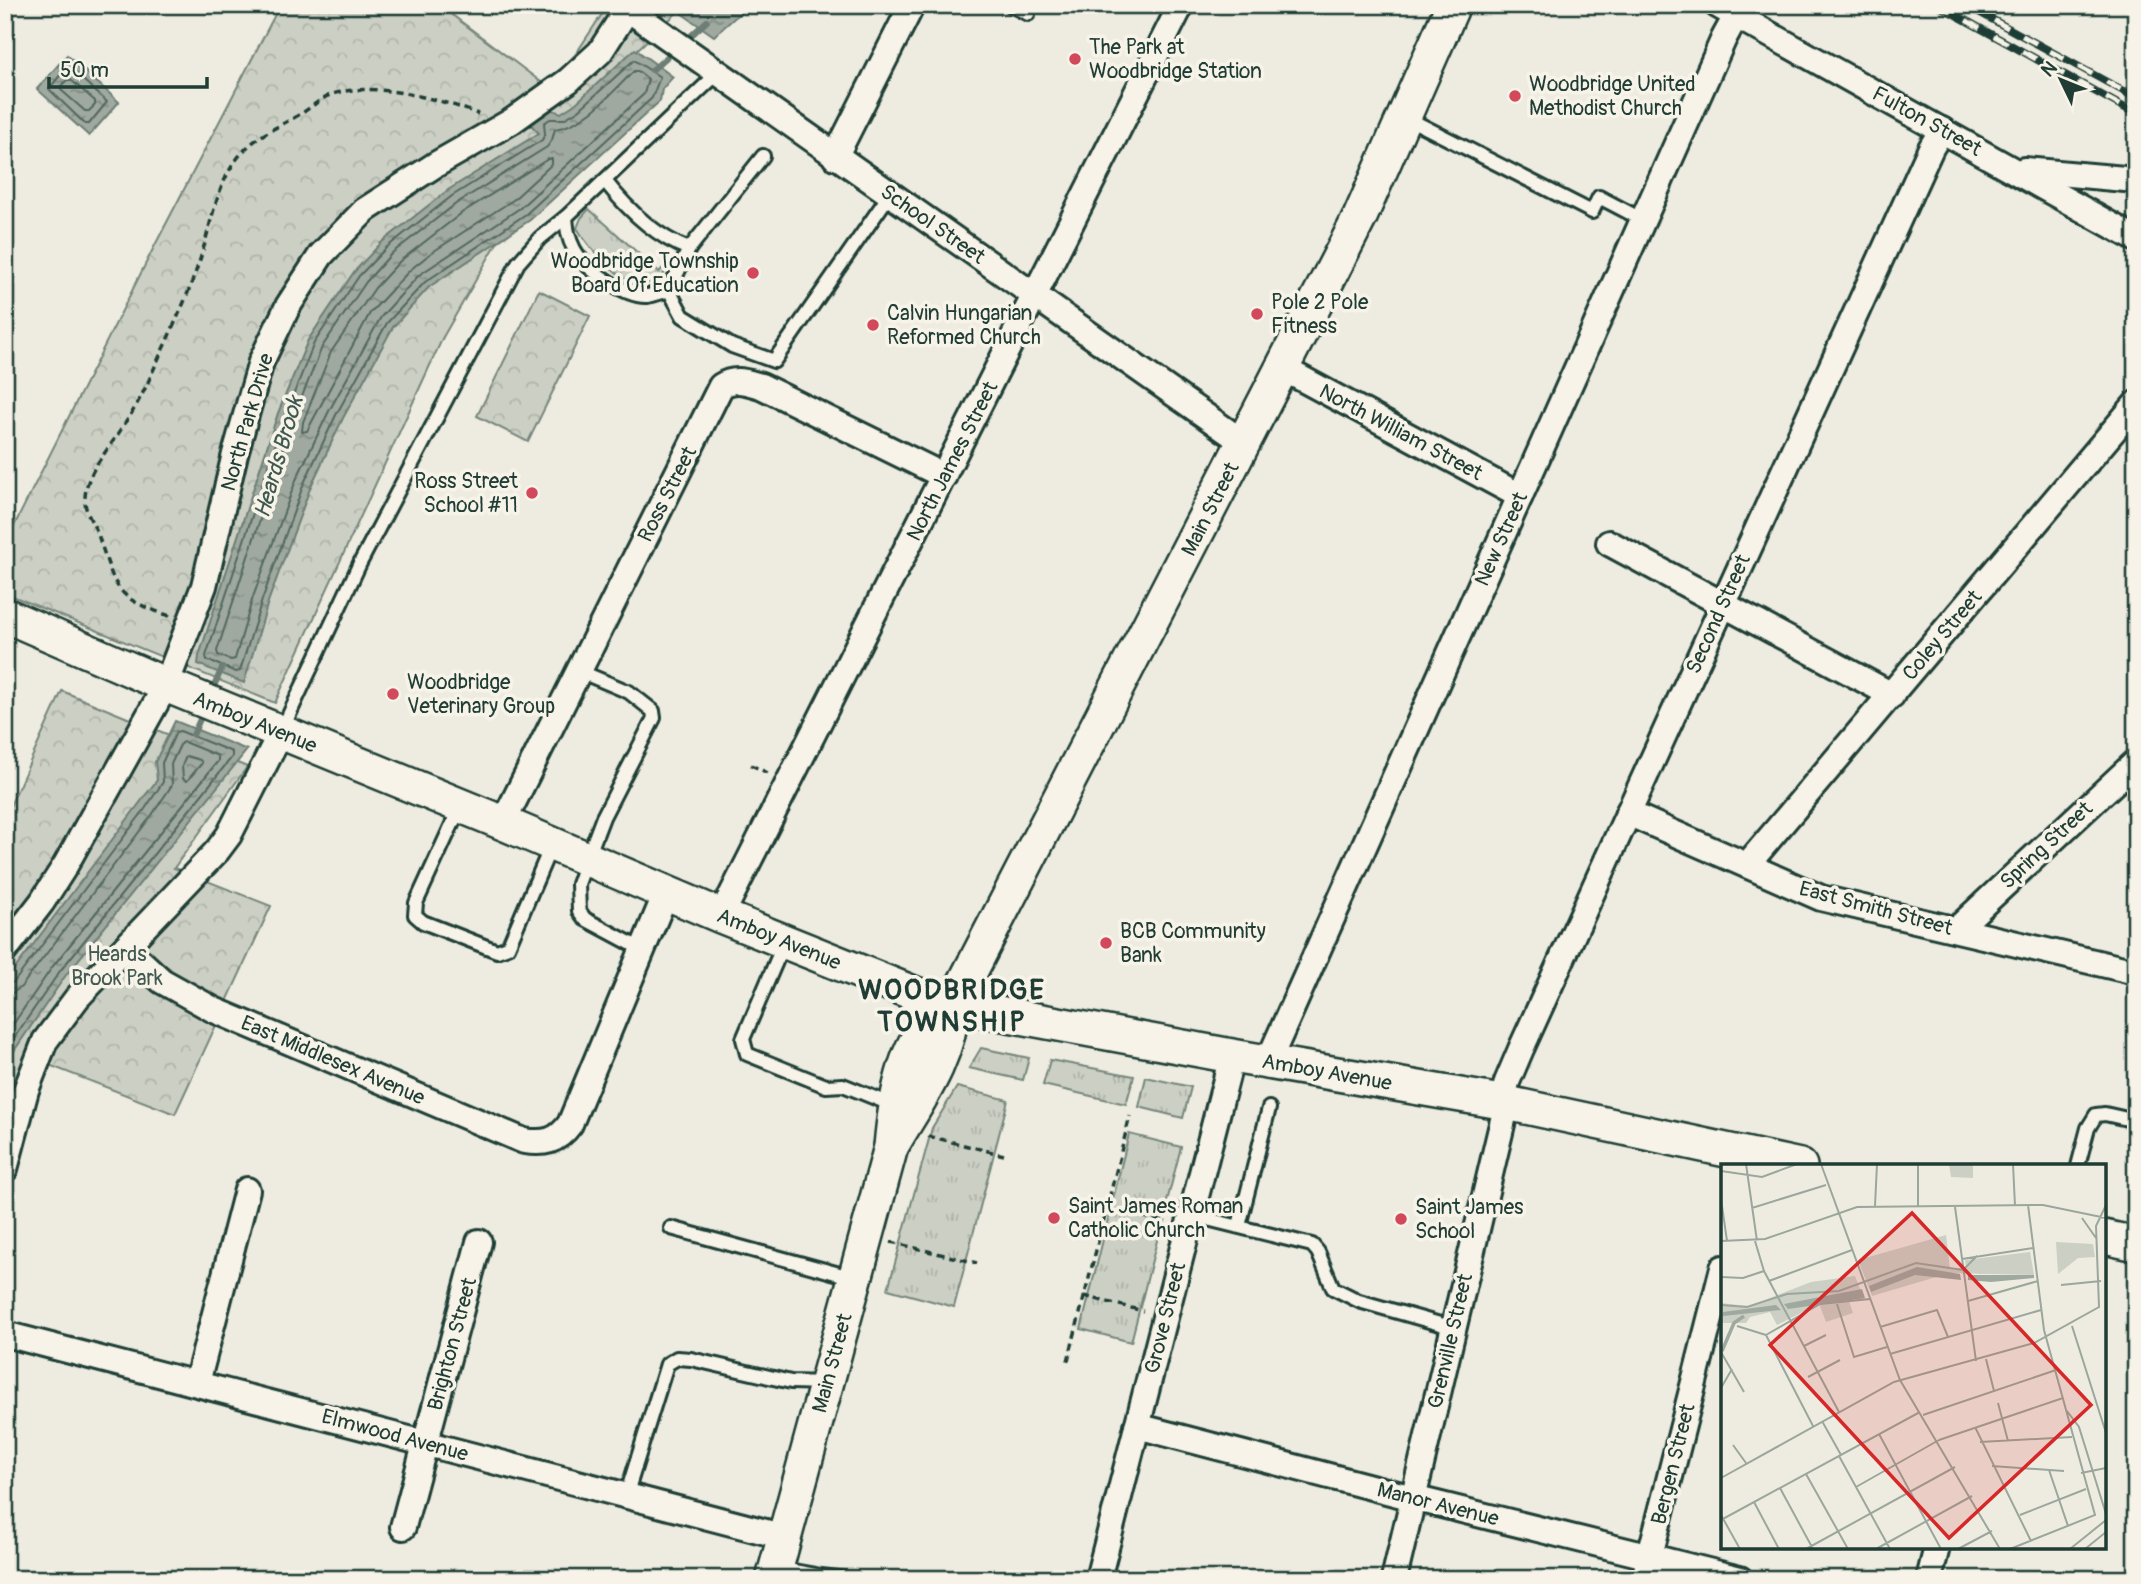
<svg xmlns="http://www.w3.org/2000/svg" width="2141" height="1584" font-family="Pangolin,sans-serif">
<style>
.grass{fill:url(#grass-tufts);stroke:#76867c;stroke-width:2}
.park{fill:url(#park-crowns);stroke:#76867c;stroke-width:2}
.water{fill:url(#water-ripples);stroke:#6c7e74;stroke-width:2}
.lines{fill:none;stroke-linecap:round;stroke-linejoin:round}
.shore{stroke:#52685f;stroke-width:2}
.stream{stroke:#6c7e74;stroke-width:6}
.service-casing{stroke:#1f3d34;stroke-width:18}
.minor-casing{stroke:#1f3d34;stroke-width:30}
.secondary-casing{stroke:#1f3d34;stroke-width:38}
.path{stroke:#1f3d34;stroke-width:3.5;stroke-dasharray:7 5;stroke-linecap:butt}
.service{stroke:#f7f3e8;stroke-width:12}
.minor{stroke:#f7f3e8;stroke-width:24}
.secondary{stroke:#f7f3e8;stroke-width:33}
.rail-casing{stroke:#1f3d34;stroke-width:8}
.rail{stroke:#f7f3e8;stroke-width:5;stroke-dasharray:16;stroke-linecap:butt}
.poi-dot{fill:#d1495b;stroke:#f7f3e8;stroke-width:2.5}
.labels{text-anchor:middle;stroke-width:7;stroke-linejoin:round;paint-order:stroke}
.poi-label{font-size:21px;fill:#1f3d34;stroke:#f7f3e8;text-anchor:start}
.street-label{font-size:21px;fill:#1f3d34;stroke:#f7f3e8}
.park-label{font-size:21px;fill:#425a51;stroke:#f7f3e8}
.water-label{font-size:23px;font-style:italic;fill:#3f584f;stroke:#f7f3e8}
.district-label{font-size:28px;font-weight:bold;letter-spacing:2px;fill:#1f3d34;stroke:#f7f3e8}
.inset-river{fill:none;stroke:#9fa99f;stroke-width:3.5}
.inset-road{fill:none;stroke:#9ba69c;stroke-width:2}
.view{fill:#d62828;fill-opacity:0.15;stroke:#d62828;stroke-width:3.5}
.inset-edge{fill:none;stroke:#1f3d34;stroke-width:3.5}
</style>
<defs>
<pattern id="grass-tufts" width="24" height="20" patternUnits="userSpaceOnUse" patternTransform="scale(1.75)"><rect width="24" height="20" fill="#cccfc4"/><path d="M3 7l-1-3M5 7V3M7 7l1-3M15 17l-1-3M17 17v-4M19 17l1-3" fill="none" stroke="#afb3a9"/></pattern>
<pattern id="park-crowns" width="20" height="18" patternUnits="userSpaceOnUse" patternTransform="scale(1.75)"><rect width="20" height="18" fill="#cccfc4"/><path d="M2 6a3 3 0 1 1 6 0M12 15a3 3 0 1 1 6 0" fill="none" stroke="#afb3a9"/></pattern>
<pattern id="water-ripples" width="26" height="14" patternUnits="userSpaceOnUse" patternTransform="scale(1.75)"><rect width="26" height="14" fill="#9fa99f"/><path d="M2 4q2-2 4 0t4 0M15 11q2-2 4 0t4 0" fill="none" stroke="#818b82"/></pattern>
</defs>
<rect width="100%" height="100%" fill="#eeece1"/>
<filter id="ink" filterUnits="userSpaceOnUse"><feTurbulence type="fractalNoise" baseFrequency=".0143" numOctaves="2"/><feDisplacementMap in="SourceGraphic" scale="14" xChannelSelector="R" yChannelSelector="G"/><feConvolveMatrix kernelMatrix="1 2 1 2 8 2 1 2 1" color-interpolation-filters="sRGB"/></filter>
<g filter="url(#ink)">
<!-- grass -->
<g class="grass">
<path d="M589,209L659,272L671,260V263C666,271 662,279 652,282C625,293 589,248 577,228L581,218Z"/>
<path d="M981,1048L1029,1058L1023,1080L969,1068Z"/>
<path d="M1050,1060L1134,1076L1126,1104L1043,1085Z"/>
<path d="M1146,1077L1191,1087L1183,1118L1139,1107Z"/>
<path d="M957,1087L1008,1100L954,1307L888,1289L932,1128Z"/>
<path d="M1129,1134L1181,1147L1131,1342L1081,1329Z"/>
</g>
<!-- park -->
<g class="park">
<path d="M280,5H439L545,85L575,55L608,5H685L574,109L443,337L275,703L5,593V544L153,249Z"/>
<path d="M539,290L590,316L528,442L477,416Z"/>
<path d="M62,691L247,767L174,868L271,906L175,1114L26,1056L5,1114V817Z"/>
</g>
<!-- water -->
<g class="water">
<path d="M685,5H749L714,36L678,11Z"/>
<path d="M635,49L673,77L662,89L660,101L530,220L429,287L393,327L343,418L311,486L268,602L244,683L198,664L199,656L278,413L308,340L354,272L382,242L448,190L539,133L531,125L550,109L561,113L575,104Z"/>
<path d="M67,55L119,102L89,136L37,89Z"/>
<path d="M175,721L247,750L66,975L5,1064V982L157,780L155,762Z"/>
</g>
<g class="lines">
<!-- shore -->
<g class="shore">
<path d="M634,60L660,77L652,98L526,214L425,282L387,323L336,415L304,483L262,600L240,671L236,672L207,660L206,656L285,416L314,343L359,276L387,247L452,196L542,140L545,134L544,123L550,119H564L579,110Z"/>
<path d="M69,67L107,102L89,124H85L49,89L66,68Z"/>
<path d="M634,71H638L648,79L644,94L520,208L419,275L381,317L329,411L296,480L253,597L235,659L231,660L218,655L217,651L293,419L322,347L366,282L392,253L457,203L547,147L552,140L555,129C586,125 612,92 634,71Z"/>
<path d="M67,80H71L95,101V105L89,111H85L61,90V86Z"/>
<path d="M548,159H552V164L513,200L431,253L410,270L370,313L307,431L302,432L303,422L331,352L375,288L400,261L463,212Z"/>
<path d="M186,756L200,760L202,763L187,781L183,779L182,766Z"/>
<path d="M5,985L14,982L145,809L163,782L162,763L176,732L180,731L232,752V757L60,971L5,1051"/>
<path d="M5,994L14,992L21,987L152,815L172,785L171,764L181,743L184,742L218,756V761L53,966L5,1036"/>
</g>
<!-- stream -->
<g class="stream">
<path d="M684,42L707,21"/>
<path d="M652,70L676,49"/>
<path d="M211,693L222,668"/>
<path d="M193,735L204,710"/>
</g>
<!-- service casing -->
<g class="service-casing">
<g id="service">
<path d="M1011,5L1028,14"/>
<path d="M1405,117L1592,212L1599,197L1643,220"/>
<path d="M605,181C627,209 654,236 689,249"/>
<path d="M566,217C567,229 568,238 574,249C584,268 625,297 647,296C654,295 662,292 669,290L683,316L732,346L774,361L890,194"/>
<path d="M669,290L689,249L763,156"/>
<path d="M579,671L629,692L653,711L654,718L603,817L587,859L578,884L579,911L585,919L643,950"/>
<path d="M281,732L360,563L518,263L540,238L566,217L718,73"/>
<path d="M460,807L416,903L415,915L423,922L497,951L508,947L552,844"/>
<path d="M784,943L743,1039L747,1054L826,1086L843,1085L895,1106"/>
<path d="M2078,1166L2088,1128L2096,1115L2105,1114L2136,1121"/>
<path d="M1191,1215L1312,1245L1318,1252L1333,1288L1359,1301L1454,1328"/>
<path d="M1239,1226L1269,1108"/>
<path d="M671,1228L854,1278"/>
<path d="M626,1496L667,1364L677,1358L691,1359L791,1382L826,1383"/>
<path d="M777,1568L821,1576L848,1579"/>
</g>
</g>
<!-- minor casing -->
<g class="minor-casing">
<g id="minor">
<path d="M622,5L1244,443"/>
<path d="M1717,5L2136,239"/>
<path d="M835,157L912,5"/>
<path d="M2024,170L2136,180"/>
<path d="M1282,368L1520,496"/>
<path d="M1609,543L1892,695"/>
<path d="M1628,813L1821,898L2136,972"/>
<path d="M503,823L721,386C735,377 746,382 761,386L944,476"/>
<path d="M1747,865L2136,404"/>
<path d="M721,916L1181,5"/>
<path d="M1957,929L2136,762"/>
<path d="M127,949L162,981L214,1010L524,1141C544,1144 557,1142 570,1124L666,893"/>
<path d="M5,950L42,902L65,866L166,685L204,586L235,454L261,362L288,306L321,255L365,210L435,165L512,121L568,81L600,52L630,5"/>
<path d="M1268,1062L1724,38L1736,16"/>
<path d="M1502,1102L1507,1082L1521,1049L1931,148L1942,130"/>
<path d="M5,1169L26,1090L45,1041L77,998L217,851L229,835L281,732"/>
<path d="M5,1334L785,1537"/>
<path d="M197,1383L247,1190"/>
<path d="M1137,1426L1413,1498L1740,1579"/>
<path d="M403,1527L479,1242"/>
<path d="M1098,1579L1232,1056"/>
<path d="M1394,1579L1507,1103"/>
<path d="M1644,1579L1723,1268"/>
<path d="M1929,1579L1937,1547"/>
</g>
</g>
<!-- secondary casing -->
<g class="secondary-casing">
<g id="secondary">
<path d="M5,615L166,685L503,823L721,916L933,1001L1232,1056L1507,1103L1800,1166"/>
<path d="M891,1147C918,1100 948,1062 953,1005L1360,217L1453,5"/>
<path d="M2104,1237L2136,1244"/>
<path d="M773,1579L891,1147C894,1112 901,1059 923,1031C931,1020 942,1013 953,1005"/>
</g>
</g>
<!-- path -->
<g class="path">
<path d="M170,616C112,597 117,589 98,535C94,524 85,513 85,501C84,474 107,452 120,431C131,415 141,398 149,380C165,343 184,307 197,268C210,233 213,195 234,163C252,137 271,131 297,116C307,111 317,101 328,96C366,79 441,99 478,114"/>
<path d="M751,765L768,773"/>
<path d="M928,1136L1004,1155"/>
<path d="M1107,1208L1166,1222"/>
<path d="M891,1242L977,1263"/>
<path d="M1084,1296L1143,1311"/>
<path d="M1068,1361L1130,1116"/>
</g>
<!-- service -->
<use href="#service" class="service"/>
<!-- minor -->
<use href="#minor" class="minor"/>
<!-- secondary -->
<use href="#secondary" class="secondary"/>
<!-- rail casing -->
<g class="rail-casing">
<g id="rail">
<path d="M1938,5L2136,114"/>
<path d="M1966,5L2136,98"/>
</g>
</g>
<!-- rail -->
<use href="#rail" class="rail"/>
</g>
</g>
<!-- markers -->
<g class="poi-dot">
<circle cx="1075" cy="59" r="7"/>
<circle cx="1515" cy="96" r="7"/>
<circle cx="753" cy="273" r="7"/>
<circle cx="1257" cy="314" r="7"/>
<circle cx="873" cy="325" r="7"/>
<circle cx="532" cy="493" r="7"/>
<circle cx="393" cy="694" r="7"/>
<circle cx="1106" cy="943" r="7"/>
<circle cx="1054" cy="1218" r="7"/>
<circle cx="1401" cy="1219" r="7"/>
</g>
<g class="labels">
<!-- poi labels -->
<g class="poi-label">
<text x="1089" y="54">The Park at<tspan x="1089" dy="24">Woodbridge Station</tspan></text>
<text x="1529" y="91">Woodbridge United<tspan x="1529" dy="24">Methodist Church</tspan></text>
<text x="739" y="268" text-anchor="end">Woodbridge Township<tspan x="739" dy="24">Board Of Education</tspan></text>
<text x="1271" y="309">Pole 2 Pole<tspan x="1271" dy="24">Fitness</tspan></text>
<text x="887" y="320">Calvin Hungarian<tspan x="887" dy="24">Reformed Church</tspan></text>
<text x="518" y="488" text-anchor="end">Ross Street<tspan x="518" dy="24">School #11</tspan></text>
<text x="407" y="689">Woodbridge<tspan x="407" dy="24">Veterinary Group</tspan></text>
<text x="1120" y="938">BCB Community<tspan x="1120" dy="24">Bank</tspan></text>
<text x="1068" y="1213">Saint James Roman<tspan x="1068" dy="24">Catholic Church</tspan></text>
<text x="1415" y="1214">Saint James<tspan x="1415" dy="24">School</tspan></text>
</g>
<!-- street labels -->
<g class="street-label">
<text transform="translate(1927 121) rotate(29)" y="7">Fulton Street</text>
<text transform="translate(933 224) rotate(35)" y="7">School Street</text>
<text transform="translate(247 422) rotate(-74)" y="7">North Park Drive</text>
<text transform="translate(1401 432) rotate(28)" y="7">North William Street</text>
<text transform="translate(952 461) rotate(-63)" y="7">North James Street</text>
<text transform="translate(667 494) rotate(-63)" y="7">Ross Street</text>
<text transform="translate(1210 509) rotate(-63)" y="7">Main Street</text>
<text transform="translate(1501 539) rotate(-66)" y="7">New Street</text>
<text transform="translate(1718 614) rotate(-66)" y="7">Second Street</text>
<text transform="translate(1942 635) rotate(-50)" y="7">Coley Street</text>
<text transform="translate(255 722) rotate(22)" y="7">Amboy Avenue</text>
<text transform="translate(2046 845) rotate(-43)" y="7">Spring Street</text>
<text transform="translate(1876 908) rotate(15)" y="7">East Smith Street</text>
<text transform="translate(779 939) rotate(22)" y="7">Amboy Avenue</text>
<text transform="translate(333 1060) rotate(23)" y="7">East Middlesex Avenue</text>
<text transform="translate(1327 1072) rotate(10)" y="7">Amboy Avenue</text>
<text transform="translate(1165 1318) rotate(-76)" y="7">Grove Street</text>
<text transform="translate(1450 1341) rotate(-77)" y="7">Grenville Street</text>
<text transform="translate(452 1344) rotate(-75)" y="7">Brighton Street</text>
<text transform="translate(832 1363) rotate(-75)" y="7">Main Street</text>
<text transform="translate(395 1435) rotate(15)" y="7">Elmwood Avenue</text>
<text transform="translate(1673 1464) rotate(-76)" y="7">Bergen Street</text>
<text transform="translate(1438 1504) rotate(14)" y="7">Manor Avenue</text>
</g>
<!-- park labels -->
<g class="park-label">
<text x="117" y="961">Heards<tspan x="117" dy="24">Brook Park</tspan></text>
</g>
<!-- water labels -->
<g class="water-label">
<text transform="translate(278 457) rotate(-74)" y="8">Heards Brook</text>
</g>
<!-- district labels -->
<g class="district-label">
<text x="952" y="999">WOODBRIDGE<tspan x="952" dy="32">TOWNSHIP</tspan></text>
</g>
</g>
<!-- overview -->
<g transform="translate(1721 1164)">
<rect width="385" height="385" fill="#eeece1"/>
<path d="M225,71L229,105L245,103L244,96L309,88L313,111L229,109L151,132L137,96ZM335,78L372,80L374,93L357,94L337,110ZM134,112L143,135L128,137L132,149L105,158L98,140L56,161L49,148L29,153L25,159H0V139L28,142L90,118Z" fill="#cccfc4"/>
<path d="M228,0H252V14L230,13ZM287,94L289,107L258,110L257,99Z" fill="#cccfc4"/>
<path d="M196,103L239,110L240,116L194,111L150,128L148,122ZM247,111H313V114L270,118L247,116ZM141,125L144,134L67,145L63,140ZM55,141L60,146L2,152V148Z" fill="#9fa99f"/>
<path class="inset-river" d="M1,187L13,159L23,152"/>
<path class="inset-road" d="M25,0L36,77M100,0L179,216L279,385M197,0V43M292,0L294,42M0,7L41,13L76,0M0,35L6,77M154,42L156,0M234,43L255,197M31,44L105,21M361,54L375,74M0,77L44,75L136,43L322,41L385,54M34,77L43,107L118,248M241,95L312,84M0,113L22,114L43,107M48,117L131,86M340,121L380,117M247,137L317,117M116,140L133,193L166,183M0,141L26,143L66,130L118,127L195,99L242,106L256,92M16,162L45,171M351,162L385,269M159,163L216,146L227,173M45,171L99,140L149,135M45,171L92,262M83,182L105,171M0,188L23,228M169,190L320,146M265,195L273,227M87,213L119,196M0,224L11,205M277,239L287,277M346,247L358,263L385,350M202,251L335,206M101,257L120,291M254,263L310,377M158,270L220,385M218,276L342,234M259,278L351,273M12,281L25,299M118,292L169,385M271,302L343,307M328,306L347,362M360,309L385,304M85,310L127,385M0,314L173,218L313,179L378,143L375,62L385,41M135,323L218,276M59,324L92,385M33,338L58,385M0,351L19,385M299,351L365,325M0,356L199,248M85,385L234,303M155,385L251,332M237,385L271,367M289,385L374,351L323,166L307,41M349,385L385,356M364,385L385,368"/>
<path class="view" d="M191,49L370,241L228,374L49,181Z"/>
<rect width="385" height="385" class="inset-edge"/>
</g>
<!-- margin -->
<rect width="2141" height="1584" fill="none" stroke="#f7f3e8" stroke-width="28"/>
<rect x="14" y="14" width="2113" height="1556" fill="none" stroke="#1f3d34" stroke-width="2.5" filter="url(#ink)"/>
<!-- north arrow -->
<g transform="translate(2061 80) rotate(313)" stroke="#f7f3e8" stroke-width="5" paint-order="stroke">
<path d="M0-5L12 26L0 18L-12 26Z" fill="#1f3d34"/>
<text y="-10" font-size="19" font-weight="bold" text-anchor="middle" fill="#1f3d34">N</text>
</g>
<!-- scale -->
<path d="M49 77v10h158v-10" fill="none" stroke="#1f3d34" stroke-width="3.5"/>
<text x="60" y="77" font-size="21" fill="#1f3d34" stroke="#f7f3e8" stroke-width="5" paint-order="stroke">50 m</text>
</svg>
